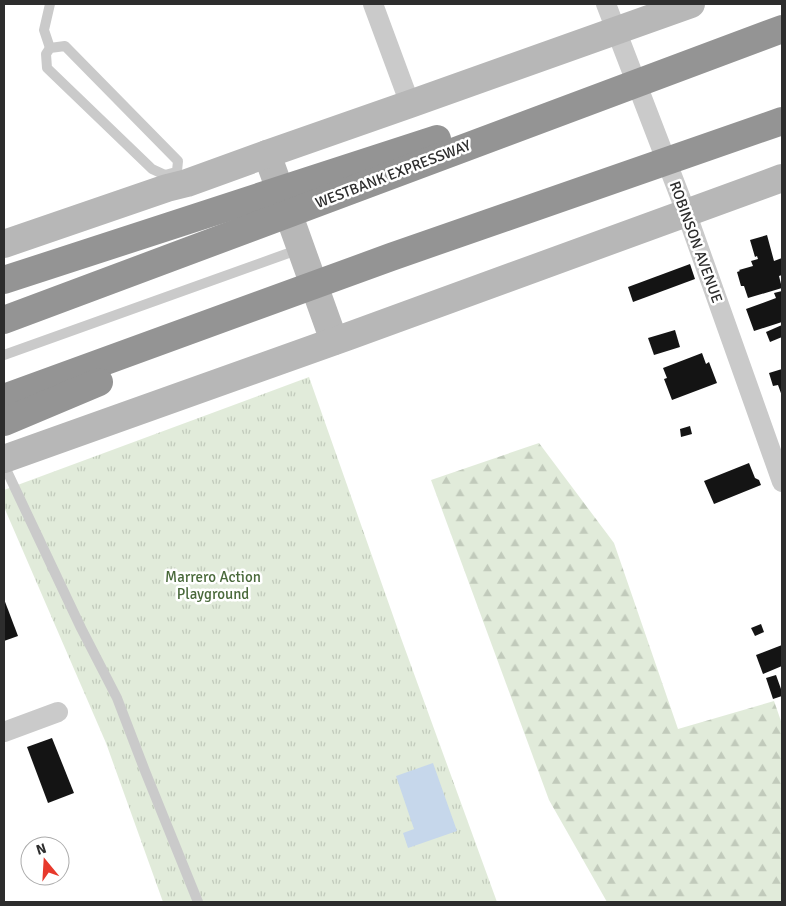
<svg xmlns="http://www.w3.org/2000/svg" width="786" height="906" font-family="Signika,sans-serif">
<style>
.forest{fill:url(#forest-firs)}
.park{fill:url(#park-tufts)}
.water{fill:#c6d7eb}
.building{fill:#141414}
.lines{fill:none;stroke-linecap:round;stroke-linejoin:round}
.service{stroke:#cacaca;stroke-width:10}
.minor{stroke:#cacaca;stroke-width:20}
.secondary{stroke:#b7b7b7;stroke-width:28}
.motorway-bridge{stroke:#949494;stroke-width:28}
.labels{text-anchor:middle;stroke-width:5;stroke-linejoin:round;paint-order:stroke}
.street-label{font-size:15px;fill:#2d2d2d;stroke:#fff}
.park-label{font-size:15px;fill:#49693a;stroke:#fff}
</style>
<defs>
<pattern id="forest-firs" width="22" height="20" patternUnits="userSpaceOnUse" patternTransform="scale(1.25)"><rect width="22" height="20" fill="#e1ebda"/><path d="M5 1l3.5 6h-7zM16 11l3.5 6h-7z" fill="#c1cabb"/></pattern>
<pattern id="park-tufts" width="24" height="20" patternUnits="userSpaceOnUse" patternTransform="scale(1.25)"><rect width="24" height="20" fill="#e1ebda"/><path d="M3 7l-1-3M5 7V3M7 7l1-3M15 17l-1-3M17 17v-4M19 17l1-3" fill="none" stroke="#c1cabb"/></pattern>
</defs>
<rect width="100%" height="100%" fill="#fff"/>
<!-- forest -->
<path class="forest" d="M539,443L614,543L678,729L774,701L782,724V902H607L549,800L431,480Z"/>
<!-- park -->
<path class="park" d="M309,377L397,627L497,902H163L106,743L4,507V490Z"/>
<!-- water -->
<path class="water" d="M433,763L457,831L408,848L403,833L414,829L396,776Z"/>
<!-- building -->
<g class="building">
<path d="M767,235L774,261L782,258V275L779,276L782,288L748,298L744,286H741L737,272L740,271L739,270L753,266L751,261L758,259L757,256L755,257L750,240Z"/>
<path d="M690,264L695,279L633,302L628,287Z"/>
<path d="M782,291V322L754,331L746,309L776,298L774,293Z"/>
<path d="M782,325V337L770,342L766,332Z"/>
<path d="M675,330L680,347L654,355L648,338Z"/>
<path d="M702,353L706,364L709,362L717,383L672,400L664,379L667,378L663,368Z"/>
<path d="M782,369V396L778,385L773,386L769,373Z"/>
<path d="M690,426L692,434L681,437L680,429Z"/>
<path d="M749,463L755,478L759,480L761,485L714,504L704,481Z"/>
<path d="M4,599L18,636L4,641Z"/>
<path d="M761,624L764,632L755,636L751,628Z"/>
<path d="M782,645V666L763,674L756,655Z"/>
<path d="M776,675L781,689H782V696L773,699L766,678Z"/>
<path d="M52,738L74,793L48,803L27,747Z"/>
</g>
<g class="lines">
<!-- service -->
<g class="service">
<path d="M50,4L44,30L50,48"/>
<path d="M176,172L165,175L152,169L47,68L46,54L50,48L65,46L178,161L177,171L185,181"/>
<path d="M4,355L300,249"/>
<path d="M4,465L81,628L117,698L145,771L198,902"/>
</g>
<!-- minor -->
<g class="minor">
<path d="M373,4L410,104"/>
<path d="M606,4L686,212L782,482"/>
<path d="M4,732L58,712"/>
</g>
<!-- secondary -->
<g class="secondary">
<path d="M267,154L334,341"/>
<path d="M4,244L167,188L187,183L267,154L410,104L691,4"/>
<path d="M4,459L349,336L782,178"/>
</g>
<!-- motorway-bridge -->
<g class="motorway-bridge">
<path d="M4,280L437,139"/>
<path d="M4,320L782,29"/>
<path d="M4,398L391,257L782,121"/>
<path d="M4,422L99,382"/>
</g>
</g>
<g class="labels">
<!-- street labels -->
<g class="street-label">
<text transform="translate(393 174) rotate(-21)" y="5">WESTBANK EXPRESSWAY</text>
<text transform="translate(696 242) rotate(70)" y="5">ROBINSON AVENUE</text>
</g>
<!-- park labels -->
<g class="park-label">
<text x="213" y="582">Marrero Action<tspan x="213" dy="17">Playground</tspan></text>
</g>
</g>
<!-- border -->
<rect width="786" height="906" fill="none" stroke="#2d2d2d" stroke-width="10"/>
<!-- north arrow -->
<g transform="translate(45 861) rotate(342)"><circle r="24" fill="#ffffff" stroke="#ababab"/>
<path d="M0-4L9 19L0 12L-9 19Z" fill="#e7392c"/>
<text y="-8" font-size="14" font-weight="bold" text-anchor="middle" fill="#2d2d2d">N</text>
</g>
</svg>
